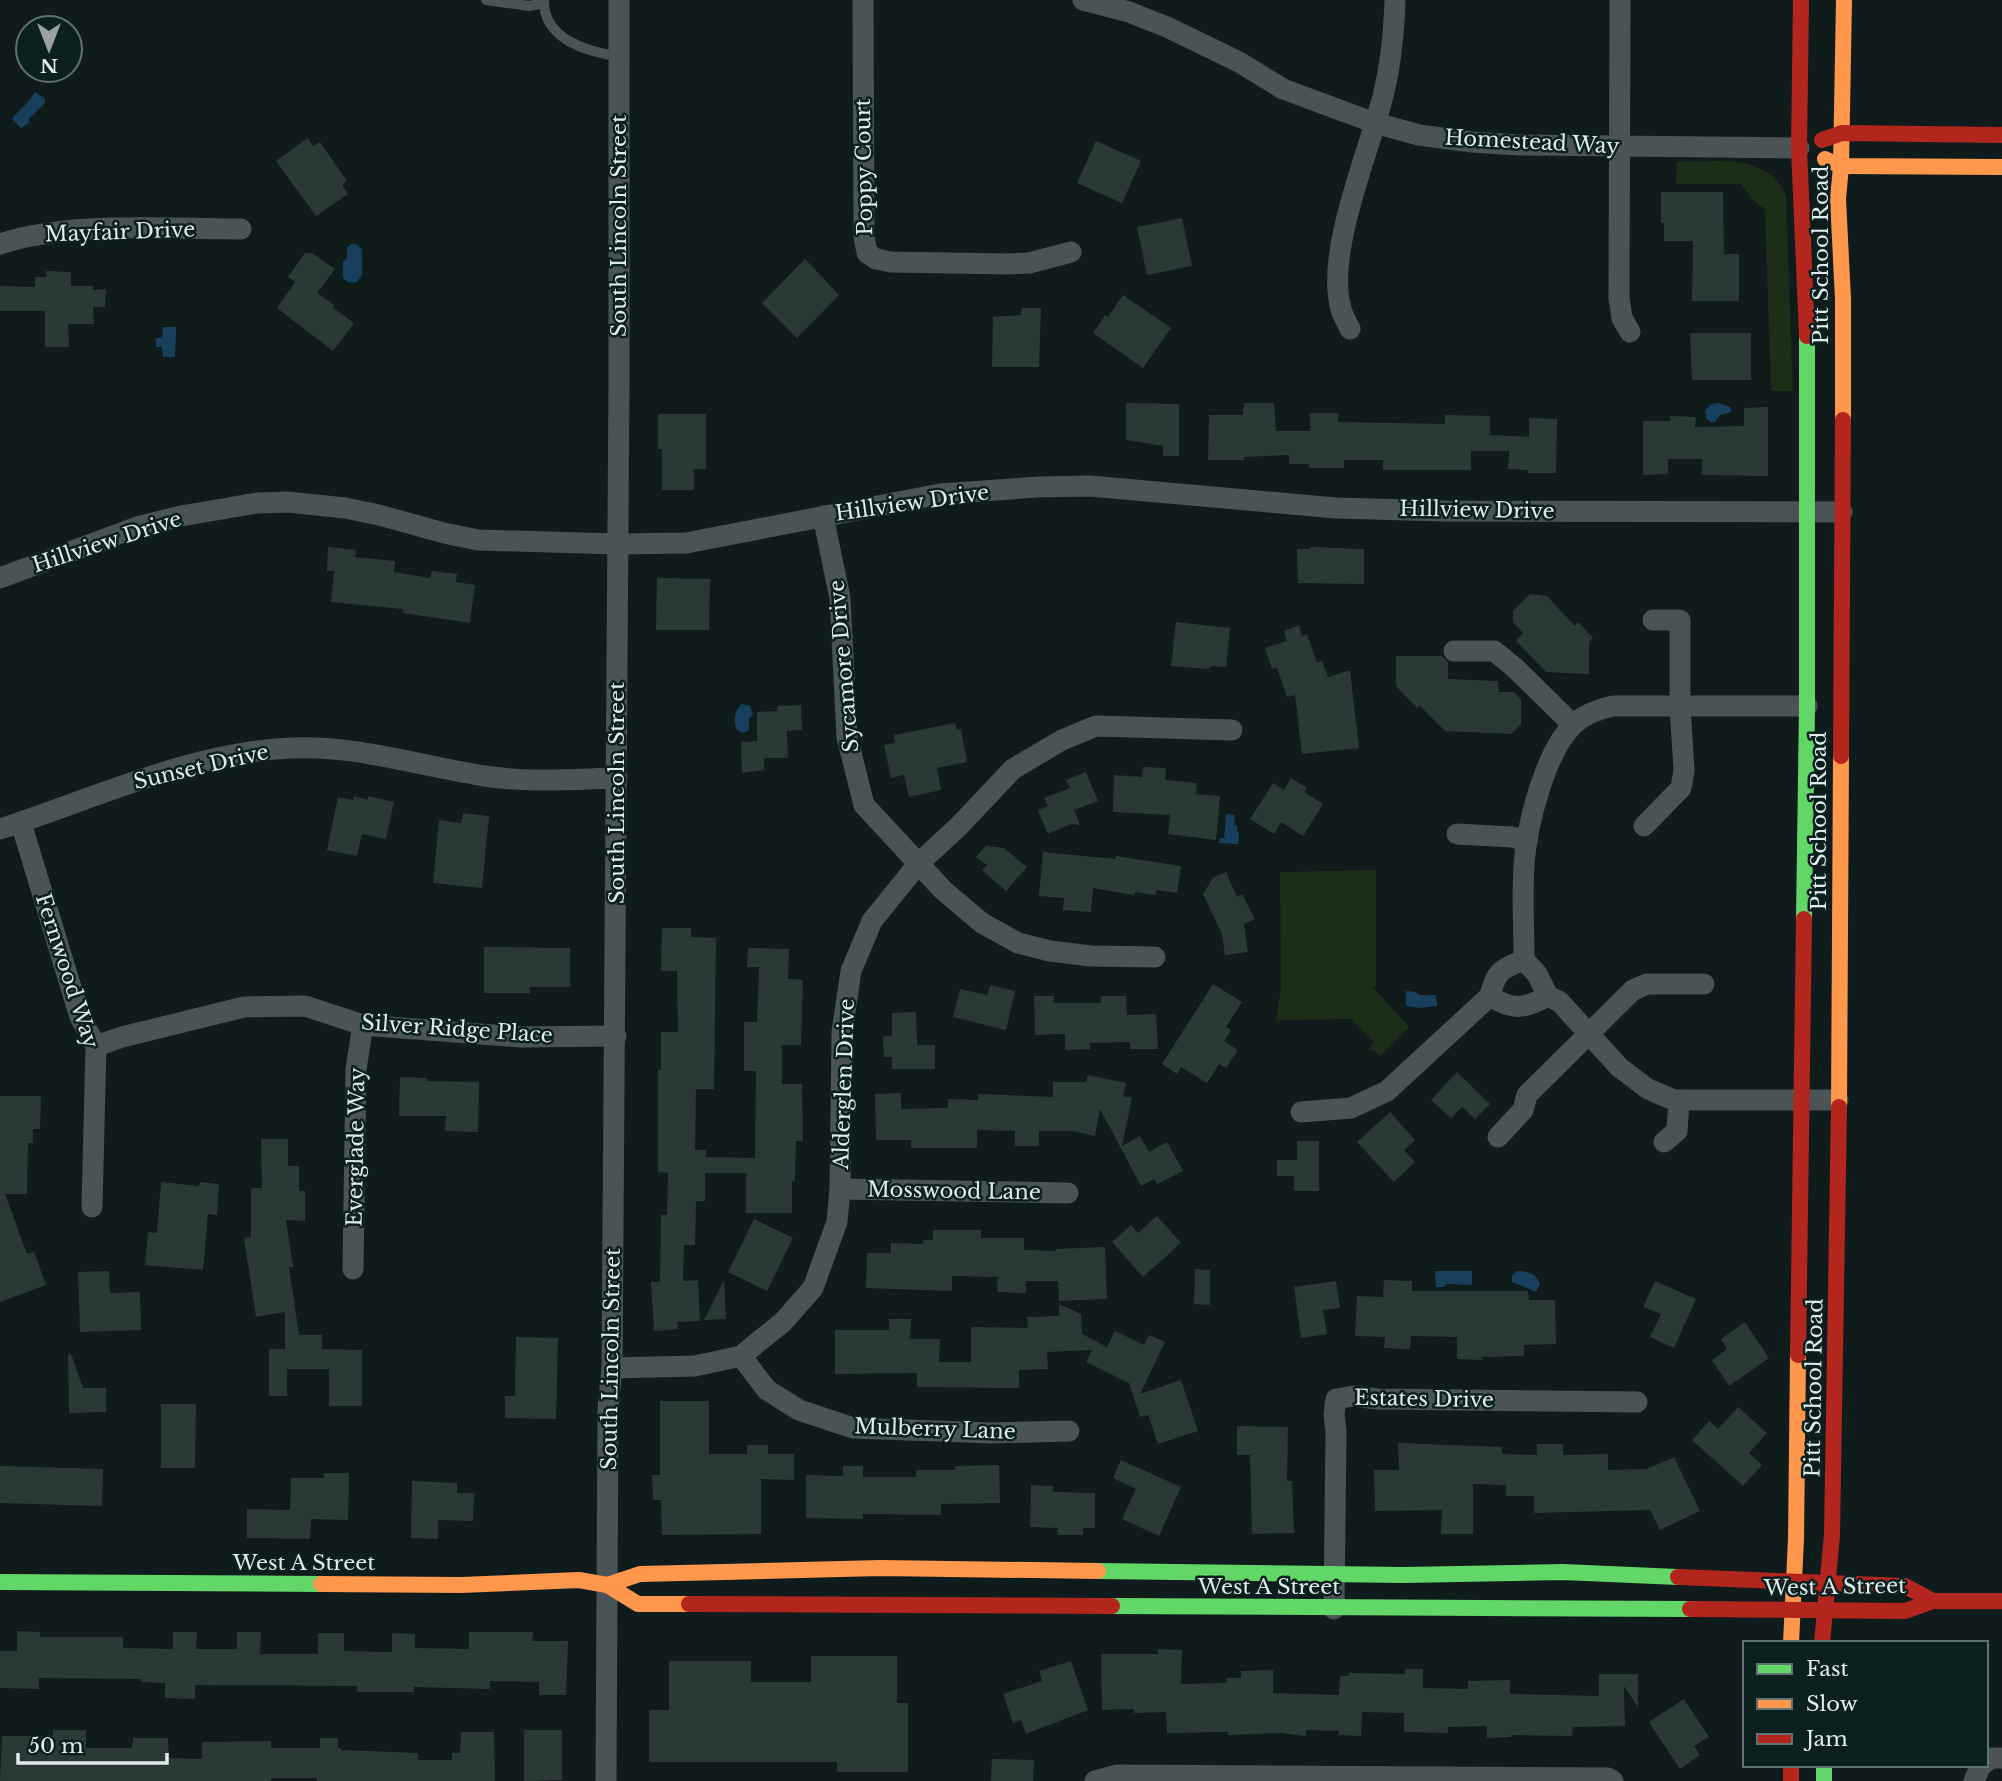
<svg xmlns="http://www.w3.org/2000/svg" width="2002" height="1781" font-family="'Libre Baskerville',serif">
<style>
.green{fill:#1c2d18}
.water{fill:#18405d}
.building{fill:#2b3936}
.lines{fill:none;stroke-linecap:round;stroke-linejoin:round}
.lane{stroke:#4a5356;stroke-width:10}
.street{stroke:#4a5356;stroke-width:21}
.fast{stroke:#63d668;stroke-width:16}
.slow{stroke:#ff974d;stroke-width:16}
.jam{stroke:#b3261e;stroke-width:16}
.labels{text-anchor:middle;stroke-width:5;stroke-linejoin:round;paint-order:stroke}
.street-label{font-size:21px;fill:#e0eceb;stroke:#0b201f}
</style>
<rect width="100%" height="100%" fill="#101b1b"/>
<!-- green -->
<g class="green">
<path d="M1677,162C1716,162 1768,152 1786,196L1793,391H1771L1765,209L1755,202L1741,184H1676Z"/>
<path d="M1376,870V986L1373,987L1409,1027L1380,1056L1369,1047L1374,1042L1351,1019L1276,1020L1281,987L1280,872Z"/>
</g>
<!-- water -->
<g class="water">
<path d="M35,92L45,99V103L29,119V123L21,128L13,120V117L29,101Z"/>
<path d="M351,244H356L362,249V275L357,282H348L343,278V262L347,258V248Z"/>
<path d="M163,327H175L176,329L175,357H163L162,347H156V338H162Z"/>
<path d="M1719,403L1730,407L1732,412L1720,415L1715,422H1710L1706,418L1705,410L1712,404Z"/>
<path d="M742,704L750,706L753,714L749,719V730L743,733L737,730C733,721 734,711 742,704Z"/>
<path d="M1226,814L1235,815L1234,825L1237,826V832L1239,833L1238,844L1219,843L1220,838H1224Z"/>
<path d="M1406,991L1416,992L1419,995H1436L1437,1006L1420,1008L1406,1006Z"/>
<path d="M1435,1271H1472V1285L1446,1284L1444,1287H1436Z"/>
<path d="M1517,1271C1528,1271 1536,1273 1540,1284L1536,1292L1512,1282V1275Z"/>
</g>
<!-- building -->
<g class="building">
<path d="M308,138L313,146L320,142L347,181L342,185L348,194L316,216L276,161Z"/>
<path d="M1096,141L1141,161L1122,203L1077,183Z"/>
<path d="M1661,192H1723L1724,254H1739V301H1692L1693,241H1664V223H1661Z"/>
<path d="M1182,218L1192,266L1147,275L1137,227Z"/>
<path d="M305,253H312L335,269L317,293L334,305L332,307L354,323L333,351L277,308L295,282L288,277Z"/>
<path d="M805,259L839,295L797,338L762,303Z"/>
<path d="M46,271L71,272V286H93V290L106,289L105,307H93L94,324H68L69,347H45V311H0V286L35,287V277H46Z"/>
<path d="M1123,295L1171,328L1143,368L1093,333L1105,315L1108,317Z"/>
<path d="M1022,308H1041L1039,367H992L993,317L1021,315Z"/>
<path d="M1690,333H1751V380H1692Z"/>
<path d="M1126,403L1179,404V456H1163V446L1126,440Z"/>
<path d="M1244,403H1274L1276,431H1310V413H1338V422L1445,424V415L1490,416V435L1529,437V418L1557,419L1556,473H1528V470L1508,469L1509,451H1471V470H1383V460H1344V468H1309V464H1289V455L1244,457V460H1208L1209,415H1243Z"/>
<path d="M1768,407V476L1702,475V459H1668V474L1643,475V421H1670V416L1696,417L1695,427L1744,426V408Z"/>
<path d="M658,414H706V469H694V490H662V449H658Z"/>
<path d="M328,547L356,550L355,557L395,561L394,572L430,578L432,571L457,574L456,582L475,585L470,623L403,613V609L331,602L334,571H327Z"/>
<path d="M1310,547L1364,549V584L1298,583L1297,549H1310Z"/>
<path d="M657,578L710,579L709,630H656Z"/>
<path d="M1530,594L1547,596L1575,626L1578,622L1593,638L1589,642V674L1546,672L1516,641L1523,633L1513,622V611Z"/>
<path d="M1176,622L1230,628L1226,667L1211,666L1209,669L1171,666Z"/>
<path d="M1299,625L1302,636L1307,634L1317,663L1322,661L1328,677L1350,670L1359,748L1302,754L1295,695L1287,697L1277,668L1272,669L1265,648L1287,641L1284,631Z"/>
<path d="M1396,656H1442L1448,662V679L1498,681L1499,692H1514L1521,700V724L1511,734L1445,731L1419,705L1417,708L1396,686Z"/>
<path d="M801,705L802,730L787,731L788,758H764V770L742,773L741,742L757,741V712L777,711L778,706Z"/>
<path d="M955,723L957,730L961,729L967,762L937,768L941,790L909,797L904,775L891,778L884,745L895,743L894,735Z"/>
<path d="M1143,767L1166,768L1165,780L1197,783L1196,794L1220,796L1216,840L1168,834L1170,815L1113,812L1114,775L1142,777Z"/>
<path d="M1086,772L1098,801L1074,810L1080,825L1071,824L1048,834L1038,810L1048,806L1044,798L1070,788L1066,780Z"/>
<path d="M1291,778L1307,788L1304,792L1323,804L1303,836L1281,822L1274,834L1250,819L1273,783L1284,790Z"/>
<path d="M354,796L368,800V796L394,802L386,839L362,834L357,856L327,850L338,797L353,800Z"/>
<path d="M463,813L489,816L482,888L433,883L439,820L461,823Z"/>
<path d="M986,846L1004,848L1027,867L1006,891L982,870L987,865L976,857Z"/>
<path d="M1043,852L1115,859L1116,856L1181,866L1177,893L1156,890V895L1135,892L1134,895L1093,888L1091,912L1063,910L1064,898L1039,896Z"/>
<path d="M1226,872L1237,897L1242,894L1255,919L1244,924L1248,952L1225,955L1222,934L1203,894L1213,878Z"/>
<path d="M662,928H691V937L716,938L714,1089H696L695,1150H706V1157L755,1158L756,1071H744V1022H757L759,967H747L748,948L789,949L788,979L803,980L801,1045H782V1084H802L803,1141H796L795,1181H792V1213H746V1173H705V1201H696L695,1245H684L683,1281L698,1280L700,1321L677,1322L678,1329L654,1331L651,1282H660L661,1215H667L668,1173L658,1172V1070H661V1032H678L677,971H661Z"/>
<path d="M484,947L570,948V987H530V993H484Z"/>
<path d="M1213,984L1242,1002L1226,1027L1231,1030L1224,1041L1238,1050L1226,1068L1219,1064L1207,1083L1181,1067L1177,1074L1162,1064Z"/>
<path d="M990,985L1015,991L1006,1030L953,1017L960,989L987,995Z"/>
<path d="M1034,996H1054V1003H1101V996H1126L1127,1015L1156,1014L1158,1049H1130V1042L1090,1043V1049L1065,1050V1034L1035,1035Z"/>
<path d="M916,1012L917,1045H935V1069H892V1057H884L883,1036H892V1013Z"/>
<path d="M1457,1072L1490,1104L1475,1119L1462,1107L1451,1118L1431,1100Z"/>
<path d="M1088,1075L1126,1083L1123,1096L1132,1098L1122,1146L1140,1136L1149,1152L1167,1142L1183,1171L1157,1184L1154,1179L1141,1186L1100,1109L1095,1136L1073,1131H1039V1146H1015V1131L977,1130V1148H911V1140H876L875,1094L901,1093V1109L948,1108V1099L978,1100V1094L1053,1097V1082H1086Z"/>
<path d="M400,1077L427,1078V1081L479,1082L478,1132L445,1131L446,1116H399Z"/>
<path d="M0,1096H41L40,1129H33V1143H28L27,1194H5L27,1254L34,1252L46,1285L0,1302Z"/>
<path d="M1390,1112L1415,1140L1404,1150L1415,1162L1394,1182L1357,1142Z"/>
<path d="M261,1139H288V1166H299V1191H305V1221L286,1220L293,1267H289L299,1335H322V1349L362,1350V1406H329V1369H287V1396H269V1349H285V1312L256,1317L244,1238L251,1237V1188H262Z"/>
<path d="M1297,1141H1319V1191H1294V1176H1277V1160H1297Z"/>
<path d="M161,1182L199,1186L200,1182L219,1184L217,1215L208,1214L203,1270L145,1265L148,1232L157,1233Z"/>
<path d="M1157,1216L1181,1243L1143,1277L1112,1242L1131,1225L1138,1233Z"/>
<path d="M754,1219L793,1238L767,1291L728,1272Z"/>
<path d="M933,1230H981V1238H1024V1250L1056,1251V1249L1105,1247L1107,1299L1059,1301L1058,1281H1026V1293L997,1292L998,1277L952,1276V1291L866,1288L867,1253H891V1243L923,1244V1240H933Z"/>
<path d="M1195,1269L1210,1270V1305L1194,1304Z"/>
<path d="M109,1271L110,1293L140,1292L141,1330L80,1332L78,1272Z"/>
<path d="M724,1280L726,1319L704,1320Z"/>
<path d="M1384,1280L1412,1281V1291H1528L1529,1300H1555L1556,1344L1524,1345V1356L1482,1357V1360L1457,1359V1337L1411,1336L1410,1349L1384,1348L1385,1337L1355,1336L1357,1296L1383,1297Z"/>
<path d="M1336,1281L1340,1308L1323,1310L1327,1334L1301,1338L1294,1287Z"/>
<path d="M1655,1281L1696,1299L1674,1348L1650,1337L1661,1314L1643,1307Z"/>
<path d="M1059,1304L1081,1314L1082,1334L1107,1347L1115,1331L1144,1345L1149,1335L1165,1342L1140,1394L1181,1380L1198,1431L1158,1444L1148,1415L1140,1417L1129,1383L1086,1362L1092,1350L1047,1352L1048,1369L1019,1370V1388L917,1387V1373L835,1374V1330H889V1319H911L910,1339H940L939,1362H971V1327L1028,1328L1027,1317L1059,1316Z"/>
<path d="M1745,1322L1769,1358L1729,1386L1712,1360L1727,1349L1721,1339Z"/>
<path d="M516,1337L558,1338L556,1419L505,1418V1396H515Z"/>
<path d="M68,1354H71L83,1388H106V1412L69,1413Z"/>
<path d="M660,1401H709V1454H747V1445H768V1454H794V1480L761,1479V1534L662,1535L661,1500H653L652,1475H660Z"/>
<path d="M161,1404H196L195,1468H161Z"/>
<path d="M1738,1407L1767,1433L1749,1453L1762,1465L1743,1486L1692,1440L1709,1421L1718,1429Z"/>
<path d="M1237,1426L1288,1427L1287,1481H1292L1294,1533L1252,1534L1250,1455H1237Z"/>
<path d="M1398,1443L1502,1447V1454L1537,1455V1444H1563V1455L1608,1454V1470L1647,1469L1674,1457L1700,1511L1660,1530L1650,1510L1534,1513V1496H1506V1485L1473,1484V1534H1441L1442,1510L1375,1511L1374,1470H1399Z"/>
<path d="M1121,1460L1181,1487L1159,1536L1122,1519L1136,1489L1113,1478Z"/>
<path d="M999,1465L1000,1503L941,1504V1515L863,1514V1519L806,1518V1475L843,1476V1466H863V1477H916V1470H955V1466Z"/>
<path d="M0,1466L103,1469L102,1506L0,1503Z"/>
<path d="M324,1473H349L348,1520L311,1519L310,1539L247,1538V1509L290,1510L291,1478H324Z"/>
<path d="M412,1481L457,1483V1493H474L473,1521L438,1520V1539L411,1538Z"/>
<path d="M1031,1485L1053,1486V1492L1095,1493V1528H1083V1535H1058V1528L1030,1527Z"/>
<path d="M17,1631L40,1632V1637H123V1648L173,1649V1632H197L196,1649H237V1632H261L260,1654H318V1633H344V1651L392,1652V1633L415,1634V1648L469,1649V1632H533L532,1641H568L566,1695H539V1682L490,1681V1689L414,1687V1692H357V1686L195,1685V1699L165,1698V1683L141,1682V1679L39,1678V1689L0,1688V1651H17Z"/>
<path d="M1158,1649L1182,1650L1181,1684L1226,1683V1678H1241V1671L1273,1670V1693L1339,1695L1340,1676H1349V1673L1405,1674V1669H1423V1688L1468,1689V1681L1510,1680V1694L1599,1696V1674H1638V1707L1624,1686L1625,1726L1573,1727L1572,1736L1511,1735V1737L1487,1738V1726L1448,1727V1733L1404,1732V1713L1362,1712L1361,1736L1338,1735L1339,1731L1306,1730V1736L1280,1733L1228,1735V1732L1167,1733L1166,1712L1134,1713V1709L1102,1710L1101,1654H1158Z"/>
<path d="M811,1656H897V1703H908V1772H837V1762H649V1710H669V1661H751V1682H811Z"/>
<path d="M1071,1661L1088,1710L1026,1734L1021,1720L1013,1723L1003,1694L1042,1681L1039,1671Z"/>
<path d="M1684,1699L1709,1737L1694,1746L1700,1755L1680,1769L1649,1722Z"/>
<path d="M53,1730H86V1748H132L133,1738H168L169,1758L202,1759V1742L271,1741V1748H320V1738H338V1748H341V1750L418,1753V1760H452V1753H460L461,1732H494L495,1781H317V1778H271V1781H0L2,1736H53Z"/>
<path d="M524,1730H562V1780L524,1781Z"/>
<path d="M992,1759L1034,1760L1033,1781H991Z"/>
</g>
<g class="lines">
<!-- lane -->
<g class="lane">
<path d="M486,0L529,6L544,3"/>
<path d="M544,0C543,39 587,52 618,56"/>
</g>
<!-- street -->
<g class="street">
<path d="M863,0L864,236L867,253L876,259L891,262L1007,264L1029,263L1071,252"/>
<path d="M1083,0L1129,12L1167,27L1239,62L1283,89L1375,123L1419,135L1472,142L1519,145L1799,148"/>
<path d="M1620,0L1619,298L1622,318L1630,332"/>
<path d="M0,244C70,221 166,229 241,229"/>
<path d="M1350,329C1347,323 1343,316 1341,309C1325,253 1369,152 1383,96C1391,64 1394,32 1395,0"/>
<path d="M823,516L840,598L847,737L864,805L943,890L982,923L1018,943L1050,951L1091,956L1155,957"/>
<path d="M0,578L137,527L181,516L257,503L288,502L345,508L379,515L444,533L478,540L617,544L686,543L940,494L1038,487L1090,486L1336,508L1443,511L1842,512"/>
<path d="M1454,651H1494L1514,667L1573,725"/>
<path d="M1807,706H1613C1599,709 1585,714 1574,724C1545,751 1527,825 1524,864C1522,895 1524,928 1524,960L1537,974L1548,996L1560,1002L1619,1067L1648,1089L1674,1100H1838"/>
<path d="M21,823L80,1017L96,1046L92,1207"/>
<path d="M1644,826L1681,788L1684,770L1680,705V620H1653"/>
<path d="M0,829C93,799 192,752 291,748C358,745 419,766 485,776C528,783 574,779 617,778"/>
<path d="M1457,834L1512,837L1527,841"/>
<path d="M1490,996C1513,1011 1524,1009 1548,996"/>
<path d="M96,1046L122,1037L244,1007L305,1006L363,1025L521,1037L616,1036"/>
<path d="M1301,1112L1351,1108L1387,1091L1490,996C1495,972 1502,968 1524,960"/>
<path d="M1498,1137L1523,1110L1527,1095L1633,990L1647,984H1704"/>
<path d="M1664,1142L1677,1131L1679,1100"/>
<path d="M840,1189L1068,1193"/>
<path d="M353,1269L356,1069L363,1025"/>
<path d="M741,1356L767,1390L799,1410L853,1428L992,1433L1069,1431"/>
<path d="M612,1368L695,1366L741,1356L783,1322L813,1288L837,1222L840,1189L842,1032L851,971L872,921L918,864L959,826L1013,769L1062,740L1096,726L1232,730"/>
<path d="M1334,1609L1336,1432L1334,1414L1336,1399L1354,1396L1377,1399L1637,1402"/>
<path d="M1986,1762L1991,1758H2002"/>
<path d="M606,1781L608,1409L612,1368L619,383V0"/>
<path d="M1095,1781L1118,1775L1608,1778L1613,1781"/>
<path d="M1974,1781L1981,1765"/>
</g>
<!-- fast -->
<g class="fast">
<path d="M1804,919L1807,706V336"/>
<path d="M1098,1571L1404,1575L1563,1572L1678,1577"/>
<path d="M0,1582L321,1584"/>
<path d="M1112,1606L1690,1609"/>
<path d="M1824,1765V1781"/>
</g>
<!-- slow -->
<g class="slow">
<path d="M1825,159L1841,166L2002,167"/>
<path d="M1843,420V299L1838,199L1841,166L1844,0"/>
<path d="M1839,1107L1841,756"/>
<path d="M321,1584L461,1585L579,1580L607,1585L638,1604H689"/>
<path d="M607,1585L640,1574L881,1568L1098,1571"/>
<path d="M1791,1643L1796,1539L1798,1355"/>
</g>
<!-- jam -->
<g class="jam">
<path d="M1801,0L1799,148L1807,336"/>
<path d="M1822,140L1842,133L2002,135"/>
<path d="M1841,756L1843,420"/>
<path d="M1798,1355L1804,919"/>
<path d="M1678,1577L1905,1586L1933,1601"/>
<path d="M689,1604L1112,1606"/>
<path d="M1690,1609L1905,1611L1933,1601H2002"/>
<path d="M1822,1643L1832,1535L1839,1107"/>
<path d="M1791,1765V1781"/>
</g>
</g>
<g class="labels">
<!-- street labels -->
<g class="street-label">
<text transform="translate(1532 142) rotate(3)" y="7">Homestead Way</text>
<text transform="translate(864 167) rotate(-91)" y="7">Poppy Court</text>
<text transform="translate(619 226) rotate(-90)" y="7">South Lincoln Street</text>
<text transform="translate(120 232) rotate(-2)" y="7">Mayfair Drive</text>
<text transform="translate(1821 255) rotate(-90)" y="7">Pitt School Road</text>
<text transform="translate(912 503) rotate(-8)" y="7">Hillview Drive</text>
<text transform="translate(1477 510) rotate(1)" y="7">Hillview Drive</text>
<text transform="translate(107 542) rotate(-18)" y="7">Hillview Drive</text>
<text transform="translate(844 666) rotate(-95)" y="7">Sycamore Drive</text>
<text transform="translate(201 767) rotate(-13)" y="7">Sunset Drive</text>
<text transform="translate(617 793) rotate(-90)" y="7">South Lincoln Street</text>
<text transform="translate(1819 821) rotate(-90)" y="7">Pitt School Road</text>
<text transform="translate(67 971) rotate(72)" y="7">Fernwood Way</text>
<text transform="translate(457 1029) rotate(4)" y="7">Silver Ridge Place</text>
<text transform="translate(844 1084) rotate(-88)" y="7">Alderglen Drive</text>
<text transform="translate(356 1147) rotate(-89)" y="7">Everglade Way</text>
<text transform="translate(954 1191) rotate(1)" y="7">Mosswood Lane</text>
<text transform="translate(611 1359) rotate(-89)" y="7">South Lincoln Street</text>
<text transform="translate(1814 1388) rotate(-89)" y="7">Pitt School Road</text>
<text transform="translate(1424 1399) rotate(1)" y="7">Estates Drive</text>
<text transform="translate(935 1429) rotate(2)" y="7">Mulberry Lane</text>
<text x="304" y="1570">West A Street</text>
<text x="1269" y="1594">West A Street</text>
<text transform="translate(1835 1587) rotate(-1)" y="7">West A Street</text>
</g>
</g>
<!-- legend -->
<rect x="1743" y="1641" width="245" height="126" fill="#0b201f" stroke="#607271" stroke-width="2"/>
<rect x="1757" y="1664" width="35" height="10" fill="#63d668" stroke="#607271" stroke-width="2"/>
<text x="1806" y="1676" font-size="21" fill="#e0eceb">Fast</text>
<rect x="1757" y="1699" width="35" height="10" fill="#ff974d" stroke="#607271" stroke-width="2"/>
<text x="1806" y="1711" font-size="21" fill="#e0eceb">Slow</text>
<rect x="1757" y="1734" width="35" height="10" fill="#b3261e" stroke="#607271" stroke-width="2"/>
<text x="1806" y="1746" font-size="21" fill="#e0eceb">Jam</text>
<!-- north arrow -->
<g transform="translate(49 49) rotate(180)"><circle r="33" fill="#0b201f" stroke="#607271" stroke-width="2"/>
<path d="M0-5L12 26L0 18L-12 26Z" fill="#97a3a2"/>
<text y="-10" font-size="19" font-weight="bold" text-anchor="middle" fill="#e0eceb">N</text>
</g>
<!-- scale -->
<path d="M18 1753v10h149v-10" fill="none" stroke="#e0eceb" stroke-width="3.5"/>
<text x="28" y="1753" font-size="21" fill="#e0eceb" stroke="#0b201f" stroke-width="5" paint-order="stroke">50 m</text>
</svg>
